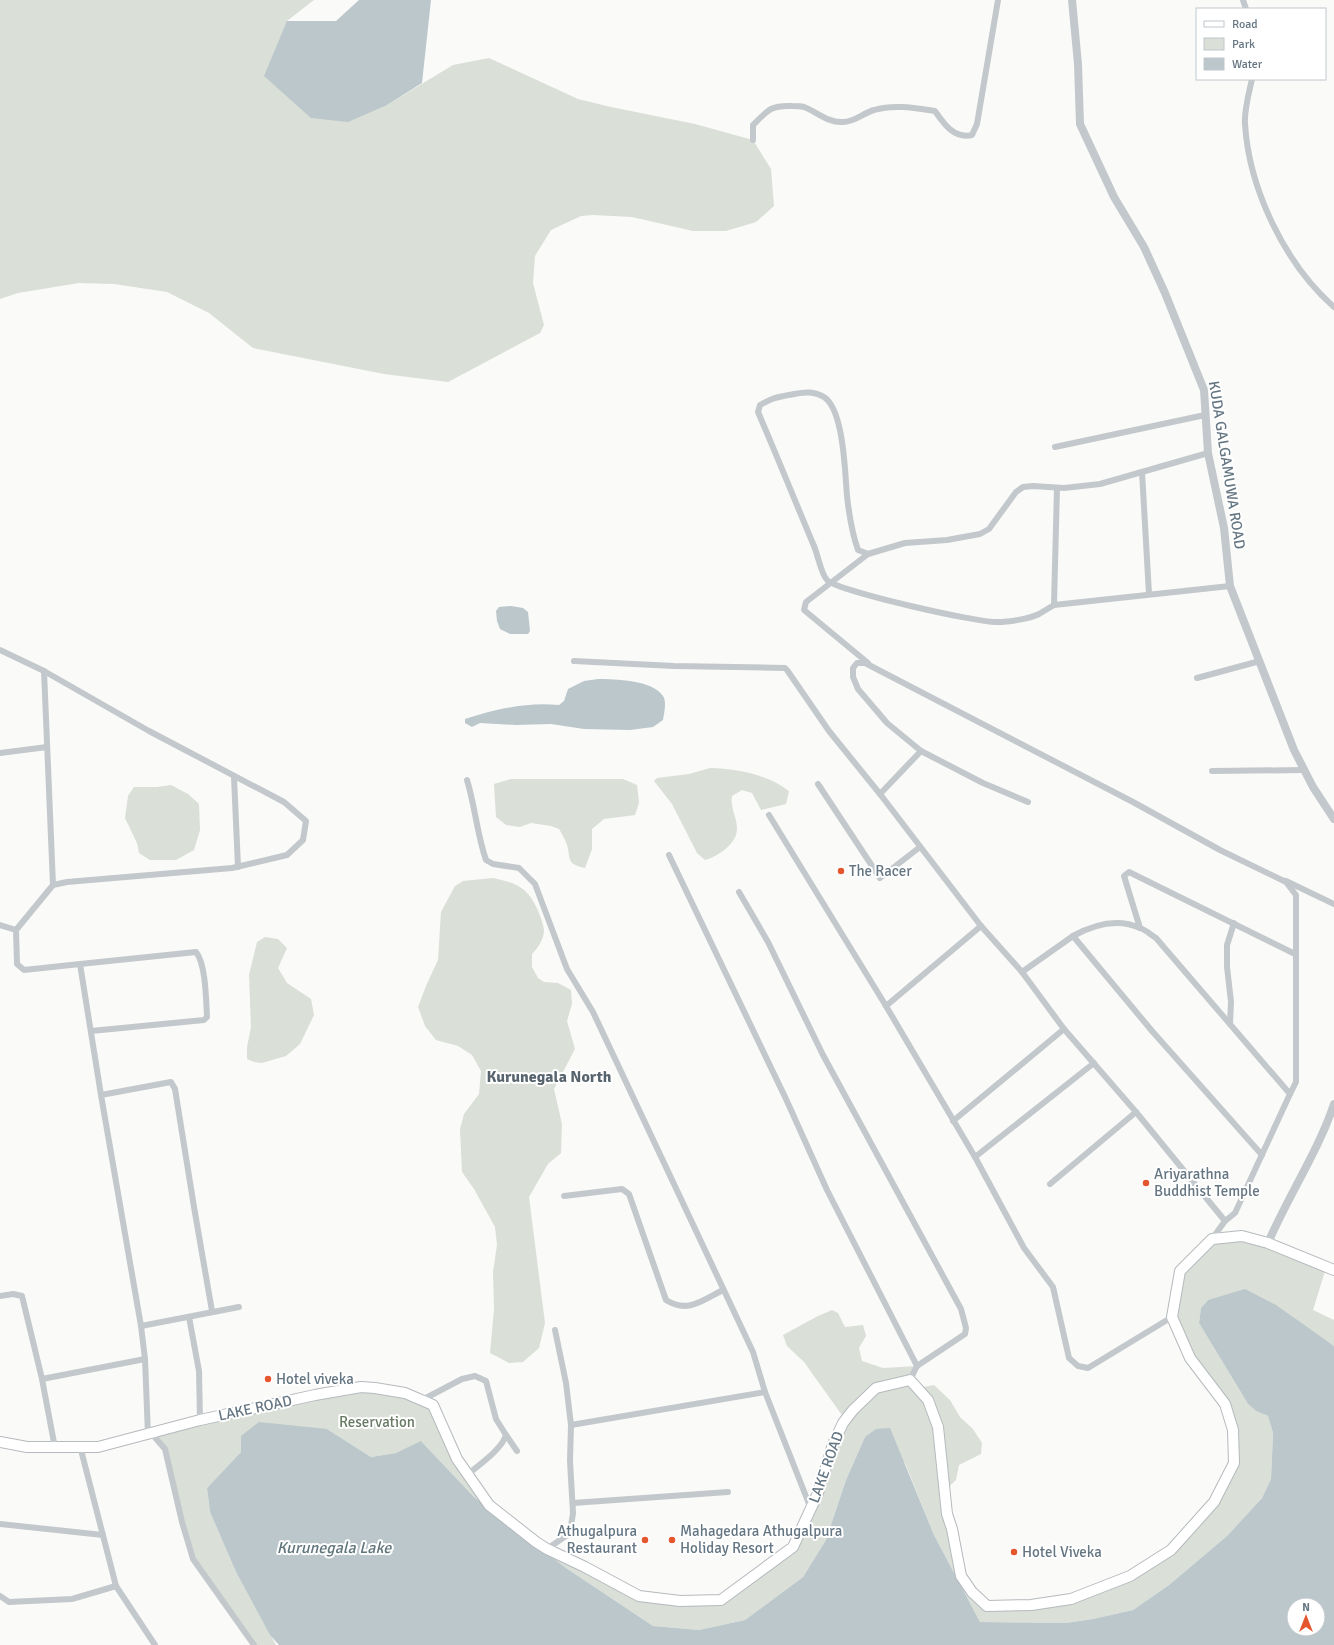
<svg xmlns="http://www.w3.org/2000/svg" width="1334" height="1645" font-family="Signika,sans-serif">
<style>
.green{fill:#dadfd7}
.water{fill:#bbc7cb;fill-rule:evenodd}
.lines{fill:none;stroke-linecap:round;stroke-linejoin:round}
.primary-casing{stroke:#b5babe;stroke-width:12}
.minor{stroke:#c3c8cc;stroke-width:6}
.tertiary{stroke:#c3c8cc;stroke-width:8}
.primary{stroke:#fff;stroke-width:10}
.poi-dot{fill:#e4572e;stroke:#fff;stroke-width:1.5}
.labels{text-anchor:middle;stroke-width:4;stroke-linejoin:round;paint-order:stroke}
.street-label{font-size:15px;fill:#657683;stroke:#fff}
.poi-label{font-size:15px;fill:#657683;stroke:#fff;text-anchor:start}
.park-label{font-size:15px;fill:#687a64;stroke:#fff}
.neighbourhood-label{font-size:16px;font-weight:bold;fill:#57646e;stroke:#fff}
.water-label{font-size:16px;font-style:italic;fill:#60757c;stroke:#fff}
</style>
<rect width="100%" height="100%" fill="#fafaf8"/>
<!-- green -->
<g class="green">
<path d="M0,0H314L287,21L387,105L453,65L489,58L578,99L611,107L695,124L753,140L771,169L774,206L756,222L726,231H693L632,217L593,215L581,216L551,230L535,256L533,283L544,325L540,333L448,382L384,374L253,348L209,313L167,292L114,284L79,283L18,293L0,299Z"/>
<path d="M710,768C737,769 767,774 789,791L786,804L761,810L752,793L742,790L732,796C730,808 737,817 737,829C737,844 717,857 705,860L697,853L672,804L654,781L657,778L689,774Z"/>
<path d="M511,779H623L637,785L639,803L635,815L604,819L592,829V849L585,868C566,864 571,859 567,845C565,839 562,834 559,829L551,826L531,823L520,827L506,825L496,817L494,784Z"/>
<path d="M171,785L188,794L199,804L200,830L194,850L176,860H150L139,853L137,843L125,818L128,796L134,787H157Z"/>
<path d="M493,878C505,881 518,883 527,893C534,899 543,920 544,930C544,939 538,948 532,954V967L538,978L544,982L558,983L571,990L572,1004L567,1021L575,1049L554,1089L562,1124L561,1153L548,1164L529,1197L545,1323L539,1348L523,1362L509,1363L490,1353L494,1309L493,1272L497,1245L495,1227L474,1189L462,1172L460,1129L464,1114L479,1094L481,1071L472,1055L458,1046L436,1040L425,1026L418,1007L426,986L438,960L441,912L455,886L463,881Z"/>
<path d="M265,937L278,939L287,948L278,968L287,983L311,999L314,1015L300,1044L286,1056L262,1063L254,1062L247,1059V1047L251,1027L249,975L257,942Z"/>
<path d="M1242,1236L1326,1268L1313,1310L1334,1320V1346L1307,1328L1208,1300L1201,1308L1199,1323L1248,1404L1256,1411L1268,1416L1273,1433L1271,1479L1262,1498L1227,1536L1169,1585L1133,1610L1093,1619L1066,1623L980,1622L934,1535L905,1463L865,1437L846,1480L826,1540L803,1577L745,1620L699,1630L653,1626L566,1568L474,1497L422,1442L396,1453L371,1457L327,1429L241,1436V1452L207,1488L210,1512L236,1572L276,1645H254L193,1559L165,1449L151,1433L361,1387L433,1405L457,1459L489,1505L536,1542L639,1596L721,1600L793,1547L844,1418L804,1362L787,1346L783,1335L818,1316L832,1310L838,1313L845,1327L863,1325L866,1336L859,1348L862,1361L883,1368L917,1366L910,1380L919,1388L934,1385L950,1400L960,1417L973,1429L982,1443L981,1454L959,1465L956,1480L944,1491L961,1576L987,1606L1071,1599L1130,1576L1171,1550L1214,1502L1234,1463L1225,1404L1190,1358L1172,1317L1180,1271L1212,1239Z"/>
</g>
<!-- water -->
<g class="water">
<path d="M359,0H431L422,83L387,105L348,122L311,118L264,76L287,21H336Z"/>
<path d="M511,606L523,608L528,612L530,631L528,634H510L500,629L497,621L496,611L499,607Z"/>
<path d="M598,679C614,679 653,680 663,696C667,702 664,713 663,720L653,727L630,730L584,729L551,724L516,725L480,723L472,727L465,723V719C496,709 526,702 559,705L564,701L568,689L584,681Z"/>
<path d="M1245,1289L1276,1305L1334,1346V1645H279L270,1635L236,1572L210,1512L207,1488L241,1452V1436L259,1422L327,1429L371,1457L396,1453L421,1441L474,1497L566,1568L653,1626L699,1630L745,1620L803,1577L826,1540L846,1480L865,1437L876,1429L890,1428L934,1535L980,1622L1066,1623L1093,1619L1133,1610L1169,1585L1227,1536L1262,1498L1271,1479L1273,1433L1268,1416L1256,1411L1248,1404L1199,1323L1201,1308L1208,1300ZM1294,1605H1318V1629H1294Z"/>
</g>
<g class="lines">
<!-- primary casing -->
<g class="primary-casing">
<path id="primary" d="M0,1442L27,1447H98L200,1420L315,1395L361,1387L375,1388L405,1393L433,1405L457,1459L489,1505L536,1542L547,1549L585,1567L639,1596L680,1601L721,1600L793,1547L818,1493L833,1444L843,1423L853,1410L876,1388L910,1380L928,1400L938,1427L947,1514L952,1529L961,1576L972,1592L987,1606L1031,1605L1071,1599L1130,1576L1171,1550L1214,1502L1234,1463L1233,1430L1225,1404L1190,1358L1172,1317L1180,1271L1212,1239L1242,1236L1268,1243L1334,1270"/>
</g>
<!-- minor -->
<g class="minor">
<path d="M1243,0L1246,9"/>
<path d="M1252,79C1249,93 1244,110 1245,124C1249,189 1285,264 1334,307"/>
<path d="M753,140V125C768,110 771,105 792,106C796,106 800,106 804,107C817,112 828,123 843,122C855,122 863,113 874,110C894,104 915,108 935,111C944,124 954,139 972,135L977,124L998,0"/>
<path d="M1055,447L1205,415"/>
<path d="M1208,453L1100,484L1064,488L1033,486L1023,487L1016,492L989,529L980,534L947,540L905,543L868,554L858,550C852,533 849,514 847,496C845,474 844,410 824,397C814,391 805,392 794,394C778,397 774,397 760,405L758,412C777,456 795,501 814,546C818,555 821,574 827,580C837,591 978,623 997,622C1008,622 1029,619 1039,614C1044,611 1049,608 1054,605L1230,586"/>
<path d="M1142,472L1149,594"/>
<path d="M868,554L806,602L804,610L868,663"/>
<path d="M1054,605L1057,488"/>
<path d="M0,650L44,671L149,731L284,802L306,821L303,840L287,855L232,868L67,882L53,885L16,930L0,925"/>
<path d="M574,661L674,666L785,668L787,670L829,731L880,794L981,926L1022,972L1064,1029L1136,1112L1225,1221L1212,1239"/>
<path d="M44,671L53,885"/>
<path d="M1197,678L1260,661"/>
<path d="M0,753L47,747"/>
<path d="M1212,771L1305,770"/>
<path d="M234,777L238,867"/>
<path d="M467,780C475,806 477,834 486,860L493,864L519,868L535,884L567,969L593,1012L753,1352L765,1392L811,1509"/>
<path d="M818,784L880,878L920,847"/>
<path d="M880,794L921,751"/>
<path d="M1028,802L983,783L921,751L887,723L858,689L853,677V668L857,663H865L1133,802L1220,850L1286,882L1296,895V1082L1290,1094"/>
<path d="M769,815L886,1006L975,1157L1024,1248L1053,1287L1069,1358L1078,1366L1088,1368L1172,1317"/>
<path d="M669,855L786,1099L827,1190L917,1366L910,1380"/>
<path d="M1286,881L1334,904"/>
<path d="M739,892L768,942L823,1055L961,1309L966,1328L965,1334L917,1366"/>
<path d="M1140,928L1124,876L1129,872L1295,954"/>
<path d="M16,930L17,964L24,970L80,964L101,1095L141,1326L145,1359L148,1435"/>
<path d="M1073,936C1093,925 1118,918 1140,928C1146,930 1151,935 1156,938L1290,1094L1235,1213L1225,1221"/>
<path d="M80,964L196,952C206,964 206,1001 207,1017L204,1020L91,1031"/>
<path d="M1022,972L1073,936L1152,1031L1262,1155"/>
<path d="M886,1006L981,926"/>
<path d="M1230,1024L1231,1002L1227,967V945L1234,923"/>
<path d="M101,1095L171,1082L175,1089L194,1207L212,1311"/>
<path d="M953,1121L1064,1029"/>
<path d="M975,1157L1094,1063"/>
<path d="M1050,1184L1136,1112"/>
<path d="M564,1196L622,1189L629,1194L666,1300C688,1314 703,1300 723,1290"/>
<path d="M0,1296L13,1294L22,1296L42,1379L55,1448"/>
<path d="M189,1317L199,1371L200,1420"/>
<path d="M141,1326L239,1307"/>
<path d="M42,1379L145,1359"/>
<path d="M422,1400L462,1379L475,1376L486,1381L496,1419L506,1435C502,1449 479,1465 468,1474"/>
<path d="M571,1425L765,1392"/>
<path d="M151,1433L165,1449L182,1522L193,1559L254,1645"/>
<path d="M506,1435L517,1451"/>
<path d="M80,1446L116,1586L155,1645"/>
<path d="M573,1503L728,1492"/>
<path d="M0,1524L103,1535"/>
<path d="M547,1549L570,1533L573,1513L570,1461L571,1425L566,1383L555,1330"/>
<path d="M0,1596L9,1602L72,1599L116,1586"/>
</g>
<!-- tertiary -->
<g class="tertiary">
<path d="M1072,0L1078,64L1080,124L1114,197L1144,247L1165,293L1204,390L1208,453L1224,528L1230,586L1294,750L1313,787L1334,819"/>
<path d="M1268,1243C1288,1196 1318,1152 1334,1104"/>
</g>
<!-- primary -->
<use href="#primary" class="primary"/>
</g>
<!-- markers -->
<g class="poi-dot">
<circle cx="841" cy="871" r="4"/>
<circle cx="1146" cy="1183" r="4"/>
<circle cx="268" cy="1379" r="4"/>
<circle cx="645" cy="1540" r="4"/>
<circle cx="672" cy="1540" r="4"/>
<circle cx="1014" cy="1552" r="4"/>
</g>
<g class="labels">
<!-- street labels -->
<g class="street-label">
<text transform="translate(1227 465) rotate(81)" y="5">KUDA GALGAMUWA ROAD</text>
<text transform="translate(255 1408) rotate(-12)" y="5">LAKE ROAD</text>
<text transform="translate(826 1467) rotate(-70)" y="5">LAKE ROAD</text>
</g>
<!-- poi labels -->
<g class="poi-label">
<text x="849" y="876">The Racer</text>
<text x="1154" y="1179">Ariyarathna<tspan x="1154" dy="17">Buddhist Temple</tspan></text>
<text x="276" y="1384">Hotel viveka</text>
<text x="637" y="1536" text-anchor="end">Athugalpura<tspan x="637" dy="17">Restaurant</tspan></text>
<text x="680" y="1536">Mahagedara Athugalpura<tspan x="680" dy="17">Holiday Resort</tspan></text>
<text x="1022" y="1557">Hotel Viveka</text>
</g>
<!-- park labels -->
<g class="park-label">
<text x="377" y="1427">Reservation</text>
</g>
<!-- neighbourhood labels -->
<g class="neighbourhood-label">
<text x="549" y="1082">Kurunegala North</text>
</g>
<!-- water labels -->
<g class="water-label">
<text x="334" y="1553">Kurunegala Lake</text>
</g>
</g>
<!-- legend -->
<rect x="1196" y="8" width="130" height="72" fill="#ffffff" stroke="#c1c8cd"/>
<rect x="1204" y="21" width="20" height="6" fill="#ffffff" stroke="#c1c8cd"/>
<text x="1232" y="28" font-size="12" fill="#657683">Road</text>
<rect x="1204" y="38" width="20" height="12" fill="#dadfd7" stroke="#c1c8cd"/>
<text x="1232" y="48" font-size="12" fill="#657683">Park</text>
<rect x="1204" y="58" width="20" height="12" fill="#bbc7cb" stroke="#c1c8cd"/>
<text x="1232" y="68" font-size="12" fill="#657683">Water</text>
<!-- north arrow -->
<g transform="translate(1306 1617)"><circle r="19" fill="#ffffff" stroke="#c1c8cd"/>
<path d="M0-3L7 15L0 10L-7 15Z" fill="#e4572e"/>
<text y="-6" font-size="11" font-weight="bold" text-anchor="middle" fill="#657683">N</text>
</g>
</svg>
